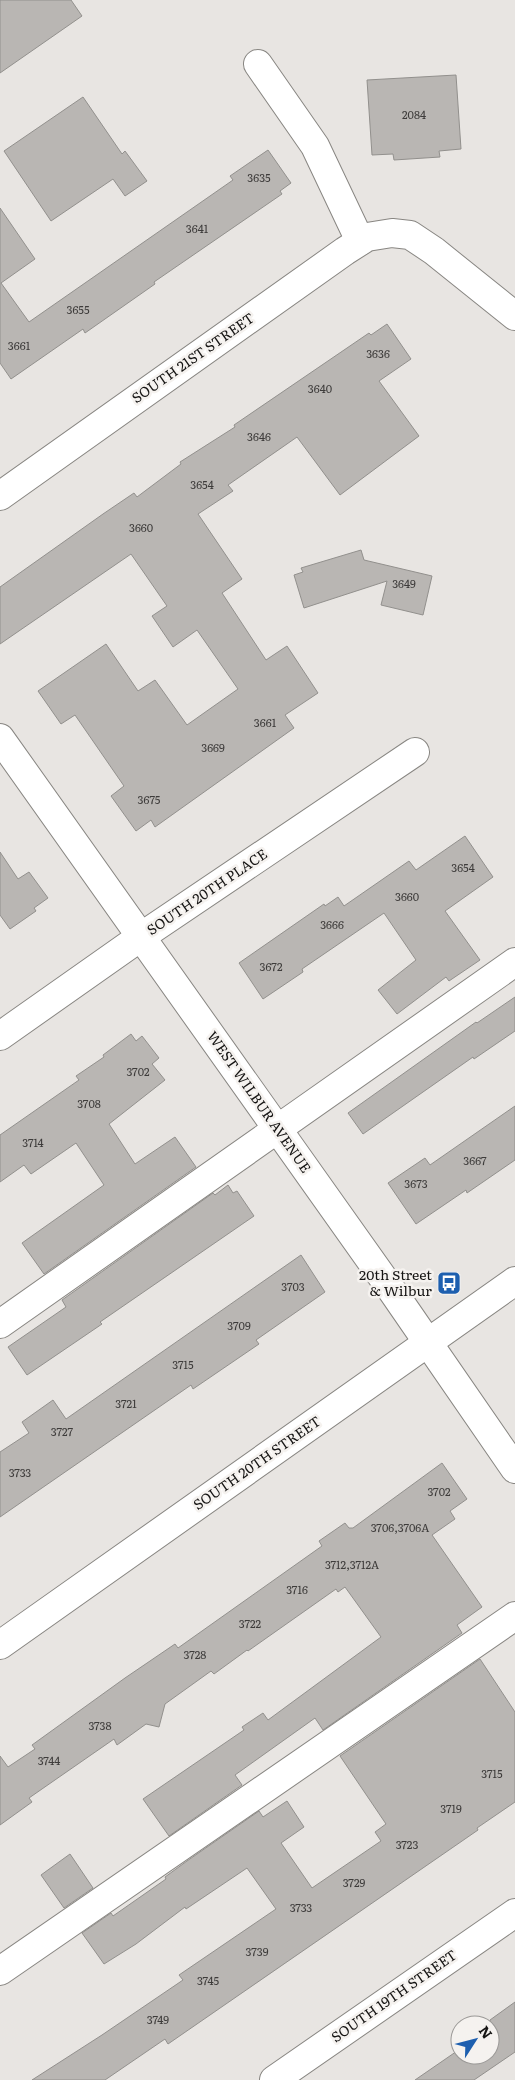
<svg xmlns="http://www.w3.org/2000/svg" width="515" height="2080" font-family="Literata,serif">
<style>
.building{fill:#b9b6b3;stroke:#92908d}
.lines{fill:none;stroke-linecap:round;stroke-linejoin:round}
.minor-casing{stroke:#888682;stroke-width:30}
.minor{stroke:#fff;stroke-width:28}
.labels{text-anchor:middle;stroke-width:5;stroke-linejoin:round;paint-order:stroke}
.number-label{font-size:11px;fill:#3e3c3b}
.street-label{font-size:14px;fill:#151413;stroke:#f5f2ef}
.poi-label{font-size:14px;fill:#151413;stroke:#f5f2ef;text-anchor:end}
</style>
<rect width="100%" height="100%" fill="#e8e5e2"/>
<!-- building -->
<g class="building">
<path d="M0,0H71L82,16L0,73Z"/>
<path d="M456,75L461,149L439,151L440,157L394,160L393,154L372,155L367,80Z"/>
<path d="M83,97L122,154L125,151L147,181L125,196L113,179L51,221L4,151Z"/>
<path d="M268,150L291,183L280,191L282,194L154,282L155,284L85,333L83,329L11,379L0,363V208L35,259L1,283L29,322L233,180L230,176Z"/>
<path d="M387,324L411,359L379,381L419,436L340,495L297,437L228,485L233,491L198,514L242,579L222,593L266,660L287,646L318,693L285,715L294,728L155,827L151,820L136,831L111,796L124,786L75,715L61,724L38,691L106,644L138,691L155,680L187,725L238,689L197,630L173,647L152,616L167,606L131,554L0,644V587L103,514L134,493L137,497L181,464L180,462L235,427L234,425L369,333L371,335Z"/>
<path d="M361,550L364,560L432,576L423,615L381,605L387,581L304,608L294,575L303,572L301,568Z"/>
<path d="M465,836L493,877L445,911L480,960L449,981L446,977L397,1014L378,990L416,960L384,913L302,969L303,972L263,999L239,963L324,904L325,906L338,897L344,906L409,861L416,870Z"/>
<path d="M0,852L18,879L29,872L48,898L34,908L36,911L10,929L0,915Z"/>
<path d="M515,997V1031L474,1059L473,1057L363,1134L348,1113L476,1022L477,1023Z"/>
<path d="M131,1034L136,1041L142,1036L159,1058L152,1064L165,1080L109,1124L135,1164L175,1137L196,1167L44,1274L22,1243L104,1185L76,1143L31,1174L24,1165L0,1182V1135L79,1080L76,1076L104,1057L103,1055Z"/>
<path d="M515,1106V1160L467,1193L466,1190L416,1224L388,1183L425,1158L430,1165Z"/>
<path d="M228,1185L233,1193L237,1191L254,1216L100,1322L102,1324L27,1375L8,1347L66,1307L62,1300L213,1193L215,1195Z"/>
<path d="M301,1255L325,1292L256,1340L259,1344L193,1389L191,1385L0,1517V1452L29,1433L22,1422L53,1400L66,1419Z"/>
<path d="M442,1463L467,1499L450,1511L455,1519L432,1535L482,1607L457,1625L462,1633L323,1730L315,1718L235,1775L242,1785L169,1836L143,1799L244,1730L242,1727L263,1713L268,1720L381,1637L345,1587L338,1592L336,1589L248,1651L247,1650L214,1674L211,1671L165,1704L159,1727L146,1724L117,1745L114,1739L29,1798L32,1802L0,1825V1756L8,1767L35,1749L32,1745L125,1678L175,1644L178,1648L322,1546L319,1541L345,1523L349,1528H353Z"/>
<path d="M480,1659L515,1712V1802L477,1828L478,1830L168,2044L165,2039L105,2080H32L102,2035L183,1980L179,1975L276,1909L247,1868L186,1909L185,1907L136,1944L104,1964L82,1933L111,1913L113,1916L166,1879L165,1877L187,1861L259,1811L263,1817L287,1801L304,1827L281,1843L312,1888L381,1841L375,1832L386,1824L340,1756Z"/>
<path d="M70,1854L93,1888L64,1908L41,1875Z"/>
<path d="M515,2002V2052L474,2080H415L460,2049V2055H490V2020Z"/>
</g>
<g class="lines">
<!-- minor casing -->
<g class="minor-casing">
<g id="minor">
<path d="M258,64L315,146L360,241"/>
<path d="M0,496L345,251L367,237L392,233L410,235L434,251L515,316"/>
<path d="M0,738L393,1292L515,1469"/>
<path d="M0,1036L142,936L415,752"/>
<path d="M0,1324L515,962"/>
<path d="M0,1645L515,1281"/>
<path d="M0,1971L515,1616"/>
<path d="M274,2080L515,1913"/>
</g>
</g>
<!-- minor -->
<use href="#minor" class="minor"/>
</g>
<!-- icons -->
<defs>
<g id="bus-square" transform="scale(1.25)"><rect x="-9" y="-9" width="18" height="18" rx="4" fill="#1d5faf" stroke="#f5f2ef"/><path d="M-5-6H5V4H4V6H2V4H-2V6H-4V4H-5ZM-3.5-4V0h7V-4ZM-3.5 1.2v1.5H-2V1.2ZM2 1.2v1.5H3.5V1.2Z" fill="#fff"/></g>
</defs>
<g fill-rule="evenodd">
<use href="#bus-square" x="449" y="1283"/>
</g>
<g class="labels">
<!-- number labels -->
<g class="number-label">
<text x="414" y="119">2084</text>
<text x="259" y="182">3635</text>
<text x="197" y="233">3641</text>
<text x="78" y="314">3655</text>
<text x="19" y="350">3661</text>
<text x="378" y="358">3636</text>
<text x="320" y="393">3640</text>
<text x="259" y="441">3646</text>
<text x="202" y="489">3654</text>
<text x="141" y="532">3660</text>
<text x="404" y="588">3649</text>
<text x="265" y="727">3661</text>
<text x="213" y="752">3669</text>
<text x="149" y="804">3675</text>
<text x="463" y="872">3654</text>
<text x="407" y="901">3660</text>
<text x="332" y="929">3666</text>
<text x="271" y="971">3672</text>
<text x="138" y="1076">3702</text>
<text x="89" y="1108">3708</text>
<text x="33" y="1147">3714</text>
<text x="475" y="1165">3667</text>
<text x="416" y="1188">3673</text>
<text x="293" y="1291">3703</text>
<text x="239" y="1330">3709</text>
<text x="183" y="1369">3715</text>
<text x="126" y="1408">3721</text>
<text x="62" y="1436">3727</text>
<text x="20" y="1477">3733</text>
<text x="439" y="1496">3702</text>
<text x="400" y="1532">3706,3706A</text>
<text x="352" y="1569">3712,3712A</text>
<text x="297" y="1594">3716</text>
<text x="250" y="1628">3722</text>
<text x="195" y="1659">3728</text>
<text x="100" y="1730">3738</text>
<text x="49" y="1765">3744</text>
<text x="492" y="1778">3715</text>
<text x="451" y="1813">3719</text>
<text x="407" y="1849">3723</text>
<text x="354" y="1887">3729</text>
<text x="301" y="1912">3733</text>
<text x="257" y="1956">3739</text>
<text x="208" y="1985">3745</text>
<text x="158" y="2024">3749</text>
</g>
<!-- street labels -->
<g class="street-label">
<text transform="translate(193 358) rotate(-35)" y="5">SOUTH 21ST STREET</text>
<text transform="translate(207 892) rotate(-34)" y="5">SOUTH 20TH PLACE</text>
<text transform="translate(259 1102) rotate(55)" y="5">WEST WILBUR AVENUE</text>
<text transform="translate(257 1463) rotate(-35)" y="5">SOUTH 20TH STREET</text>
<text transform="translate(394 1996) rotate(-35)" y="5">SOUTH 19TH STREET</text>
</g>
<!-- poi labels -->
<g class="poi-label">
<text x="432" y="1280">20th Street<tspan x="432" dy="16">&amp; Wilbur</tspan></text>
</g>
</g>
<!-- north arrow -->
<g transform="translate(475 2040) rotate(54)"><circle r="24" fill="#f5f2ef" stroke="#9b9997"/>
<path d="M0-4L9 19L0 12L-9 19Z" fill="#1d5faf"/>
<text y="-8" font-size="14" font-weight="bold" text-anchor="middle" fill="#151413">N</text>
</g>
</svg>
